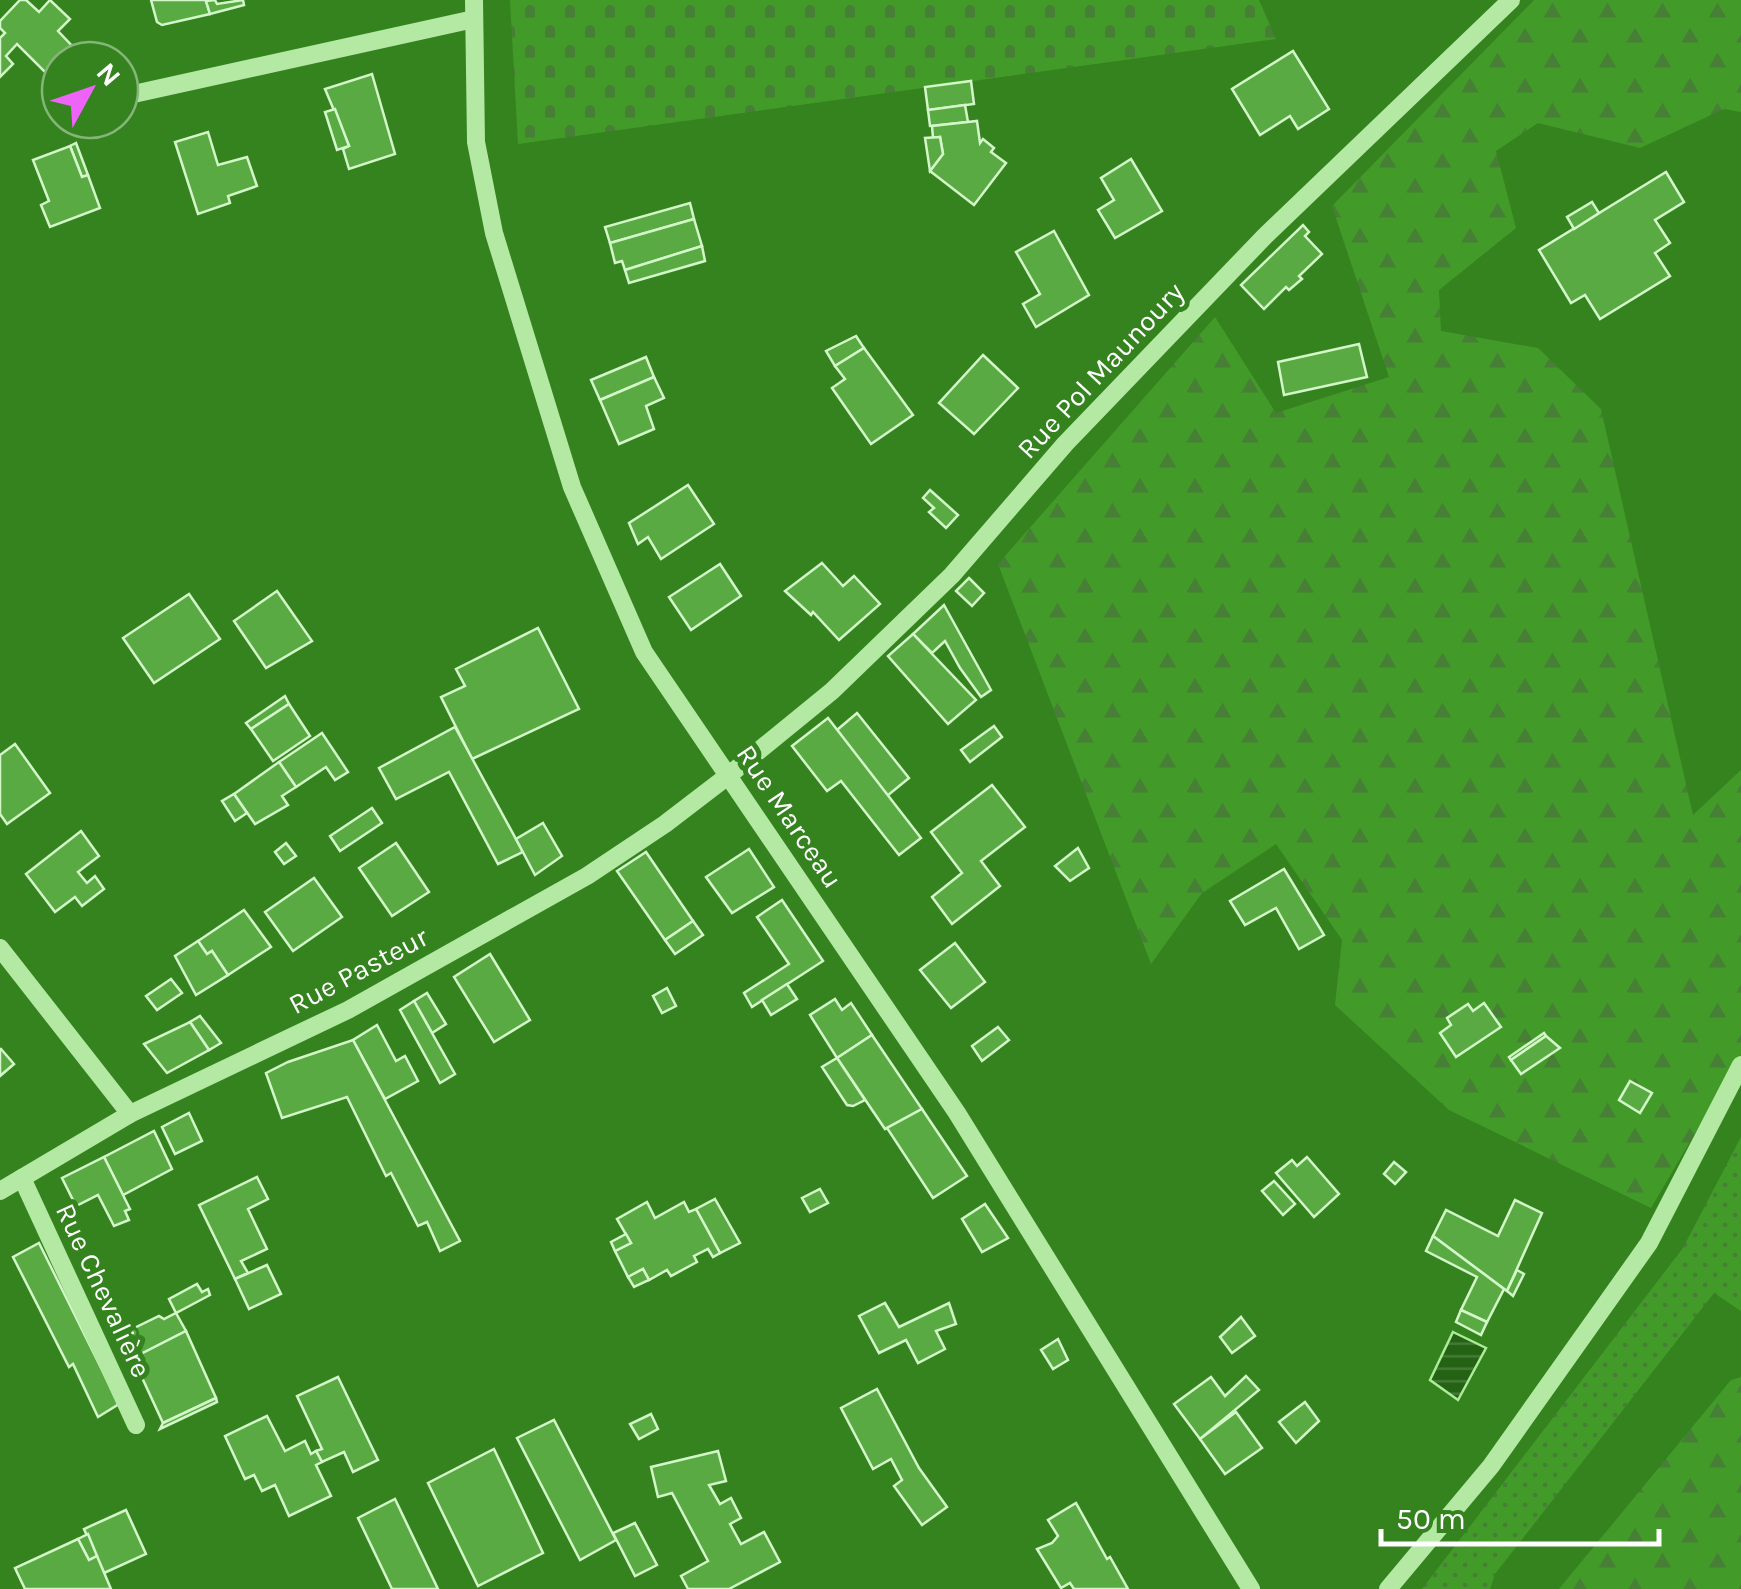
<svg xmlns="http://www.w3.org/2000/svg" width="1741" height="1589" font-family="Karla,sans-serif">
<style>
.green{fill:url(#green-dots)}
.forest{fill:url(#forest-firs)}
.cemetery{fill:url(#cemetery-stones)}
.water{fill:url(#water-rules);stroke:#aceb98;stroke-width:2.5}
.building{fill:#59aa42;stroke:#d3f7c9;stroke-width:2.5}
.lines{fill:none;stroke-linecap:round;stroke-linejoin:round}
.minor{stroke:#b4e9a4;stroke-width:18}
.labels{text-anchor:middle;stroke-width:10;stroke-linejoin:round;paint-order:stroke}
.street-label{font-size:28px;fill:#fff;stroke:#34831e}
</style>
<defs>
<pattern id="green-dots" width="8" height="8" patternUnits="userSpaceOnUse" patternTransform="scale(2.5)"><rect width="8" height="8" fill="#429b28"/><path d="M2 2h.1M6 6h.1" fill="none" stroke="#467f35" stroke-width="1.8" stroke-linecap="round"/></pattern>
<pattern id="forest-firs" width="22" height="20" patternUnits="userSpaceOnUse" patternTransform="scale(2.5)"><rect width="22" height="20" fill="#429b28"/><path d="M5 1l3.5 6h-7zM16 11l3.5 6h-7z" fill="#467f35"/></pattern>
<pattern id="cemetery-stones" width="16" height="16" patternUnits="userSpaceOnUse" patternTransform="scale(2.5)"><rect width="16" height="16" fill="#429b28"/><path d="M2 7V4a2 2 0 0 1 4 0v3zM10 15v-3a2 2 0 0 1 4 0v3z" fill="#467f35"/></pattern>
<pattern id="water-rules" width="6" height="5" patternUnits="userSpaceOnUse" patternTransform="scale(2.5)"><rect width="6" height="5" fill="#246214"/><path d="M0 2.5h6" fill="none" stroke="#457a37"/></pattern>
</defs>
<rect width="100%" height="100%" fill="#34831e"/>
<!-- green -->
<path class="green" d="M1741,1137V1311L1714,1293L1495,1574L1490,1589H1422L1683,1248Z"/>
<!-- forest -->
<g class="forest">
<path d="M1534,0H1741V112L1724,109L1640,148L1538,123L1496,151L1516,228L1439,290L1441,331L1538,348L1601,409L1693,815L1741,770V1055L1651,1208L1449,1110L1335,1005L1342,940L1276,844L1202,893L1151,964L998,564L1215,317L1276,413L1389,377L1332,206Z"/>
<path d="M1741,1377V1589H1559L1731,1380Z"/>
</g>
<!-- cemetery -->
<path class="cemetery" d="M510,0H1259L1276,39L518,144Z"/>
<!-- water -->
<path class="water" d="M1453,1332L1486,1348L1458,1400L1430,1380Z"/>
<!-- building -->
<g class="building">
<path d="M20,0H26L39,12L50,0L70,19L58,31L77,51L69,60H60V69L51,78L17,44L6,56L13,64L0,77V38L5,33L0,28V21Z"/>
<path d="M151,0H209L206,1L210,14L162,25L157,22Z"/>
<path d="M215,0L217,4L243,0L244,5L210,14L206,1Z"/>
<path d="M1293,51L1329,109L1298,129L1290,116L1260,135L1232,89Z"/>
<path d="M372,74L395,154L349,169L343,149L349,146L325,89Z"/>
<path d="M971,81L974,104L928,110L925,87Z"/>
<path d="M965,105L968,122L930,126L928,110Z"/>
<path d="M335,109L349,146L337,150L325,112Z"/>
<path d="M977,121L980,143L983,139L994,148L991,152L1006,163L974,205L930,171L943,154L940,137L933,138L932,126Z"/>
<path d="M208,132L218,165L247,157L257,186L228,196L230,203L198,214L175,142Z"/>
<path d="M940,137L943,154L930,171L925,138Z"/>
<path d="M76,143L88,175L82,177L70,146Z"/>
<path d="M70,146L82,177L88,175L100,208L50,227L41,205L49,201L33,160Z"/>
<path d="M1131,159L1162,211L1115,238L1098,210L1114,200L1101,178Z"/>
<path d="M1666,172L1684,202L1655,220L1670,243L1655,253L1670,276L1600,319L1585,295L1571,303L1539,250Z"/>
<path d="M1592,202L1599,213L1574,229L1567,217Z"/>
<path d="M690,203L694,219L610,243L605,227Z"/>
<path d="M694,219L702,246L625,270L622,261L615,263L610,243Z"/>
<path d="M1303,225L1309,232L1305,236L1322,254L1299,276L1302,279L1289,290L1286,287L1264,309L1241,285Z"/>
<path d="M1054,231L1089,295L1036,327L1023,304L1040,294L1016,252Z"/>
<path d="M702,246L705,261L629,283L625,270Z"/>
<path d="M856,336L864,348L835,366L826,351Z"/>
<path d="M1359,344L1367,377L1284,395L1278,362Z"/>
<path d="M864,348L913,415L871,444L832,388L845,379L835,366Z"/>
<path d="M983,355L1018,388L974,434L939,403Z"/>
<path d="M646,357L654,377L600,400L591,380Z"/>
<path d="M654,377L664,398L646,406L654,429L619,444L600,400Z"/>
<path d="M688,485L714,524L661,559L648,537L638,544L629,523Z"/>
<path d="M930,490L958,515L946,528L929,512L934,508L923,498Z"/>
<path d="M822,563L843,586L854,576L880,604L839,640L813,612L811,615L785,591Z"/>
<path d="M720,564L741,596L691,630L669,597Z"/>
<path d="M969,578L984,593L972,606L956,591Z"/>
<path d="M277,591L312,641L266,668L234,621Z"/>
<path d="M189,594L220,639L154,683L123,638Z"/>
<path d="M944,605L991,690L981,697L960,668L945,641L932,653L913,634Z"/>
<path d="M538,628L579,709L472,759L441,697L465,686L456,669Z"/>
<path d="M913,634L976,700L948,724L888,656Z"/>
<path d="M285,696L289,704L251,729L246,723Z"/>
<path d="M289,704L310,736L273,761L251,729Z"/>
<path d="M857,713L909,778L887,796L837,730Z"/>
<path d="M828,718L921,838L899,855L841,781L827,791L792,746Z"/>
<path d="M994,726L1002,737L970,762L961,750Z"/>
<path d="M455,727L523,852L498,864L449,772L396,799L379,768Z"/>
<path d="M322,733L348,772L335,780L326,767L296,787L279,762Z"/>
<path d="M15,744L50,793L7,824L0,814V755Z"/>
<path d="M279,762L296,787L282,796L288,805L255,824L234,794Z"/>
<path d="M992,785L1025,827L981,861L1000,886L952,924L932,897L962,873L931,832Z"/>
<path d="M234,794L247,813L235,821L222,801Z"/>
<path d="M372,808L382,823L340,851L330,836Z"/>
<path d="M543,823L562,856L535,875L516,839Z"/>
<path d="M81,831L99,856L78,872L87,883L95,876L104,889L82,906L75,897L55,912L26,874Z"/>
<path d="M286,843L296,856L284,864L275,852Z"/>
<path d="M396,843L429,892L392,916L359,868Z"/>
<path d="M1078,848L1089,868L1070,881L1055,866Z"/>
<path d="M749,849L774,887L732,913L706,877Z"/>
<path d="M646,852L693,921L665,940L617,871Z"/>
<path d="M1284,869L1324,935L1299,949L1276,908L1245,925L1230,901Z"/>
<path d="M314,878L342,917L293,951L265,912Z"/>
<path d="M782,900L823,961L752,1007L744,993L789,964L757,917Z"/>
<path d="M244,910L271,947L228,975L212,951L207,954L198,941Z"/>
<path d="M693,921L703,935L675,954L665,940Z"/>
<path d="M198,941L207,954L212,951L228,975L196,995L175,956Z"/>
<path d="M955,943L985,982L951,1008L920,970Z"/>
<path d="M490,954L530,1020L494,1042L454,977Z"/>
<path d="M171,979L182,993L157,1010L146,996Z"/>
<path d="M787,984L797,999L771,1015L762,1000Z"/>
<path d="M667,988L676,1006L662,1013L653,996Z"/>
<path d="M427,993L446,1024L432,1033L414,1001Z"/>
<path d="M835,999L842,1010L851,1003L872,1035L837,1058L810,1015Z"/>
<path d="M414,1001L455,1074L440,1083L400,1010Z"/>
<path d="M1484,1003L1501,1027L1456,1057L1440,1033L1451,1025L1447,1018L1468,1004L1473,1011Z"/>
<path d="M200,1016L221,1043L209,1050L190,1022Z"/>
<path d="M190,1022L209,1050L167,1073L144,1044Z"/>
<path d="M377,1025L396,1061L405,1056L418,1081L385,1099L353,1040Z"/>
<path d="M998,1027L1009,1040L982,1061L972,1046Z"/>
<path d="M1544,1033L1546,1036L1511,1060L1509,1057Z"/>
<path d="M872,1035L922,1109L885,1129L837,1058Z"/>
<path d="M1546,1036L1560,1048L1521,1074L1511,1060Z"/>
<path d="M353,1040L460,1241L440,1251L427,1222L418,1226L391,1173L386,1176L347,1097L282,1118L266,1073L288,1062Z"/>
<path d="M1,1049L14,1064L0,1076V1050Z"/>
<path d="M837,1058L865,1100L853,1106L847,1105L822,1067Z"/>
<path d="M1630,1081L1652,1093L1640,1113L1619,1100Z"/>
<path d="M922,1109L967,1176L933,1198L887,1128Z"/>
<path d="M189,1113L202,1141L175,1154L162,1127Z"/>
<path d="M154,1131L172,1169L123,1195L104,1157Z"/>
<path d="M104,1157L130,1209L125,1211L129,1220L114,1226L98,1195L76,1206L62,1178Z"/>
<path d="M1307,1157L1339,1194L1314,1217L1276,1173L1292,1160L1297,1166Z"/>
<path d="M1394,1162L1406,1172L1395,1184L1384,1174Z"/>
<path d="M257,1177L268,1199L248,1209L267,1249L241,1261L248,1273L235,1279L199,1205Z"/>
<path d="M1274,1181L1295,1204L1283,1215L1262,1191Z"/>
<path d="M820,1189L828,1203L810,1212L802,1198Z"/>
<path d="M715,1199L740,1243L720,1253L696,1209Z"/>
<path d="M1515,1200L1542,1213L1507,1291L1433,1236L1446,1210L1498,1236Z"/>
<path d="M647,1202L655,1218L684,1202L689,1212L696,1209L720,1253L713,1257L708,1249L694,1256L697,1262L671,1276L667,1270L649,1280L643,1269L628,1277L615,1251L631,1243L617,1219Z"/>
<path d="M985,1204L1008,1238L982,1252L962,1219Z"/>
<path d="M626,1234L631,1243L615,1251L611,1242Z"/>
<path d="M1433,1236L1504,1289L1487,1322L1461,1310L1477,1277L1426,1251Z"/>
<path d="M39,1243L119,1404L98,1417L73,1364L69,1367L13,1257Z"/>
<path d="M267,1265L281,1294L249,1309L235,1279Z"/>
<path d="M643,1269L649,1280L634,1287L628,1277Z"/>
<path d="M1517,1270L1524,1274L1513,1296L1507,1291Z"/>
<path d="M197,1284L202,1292L208,1289L210,1295L176,1313L169,1299Z"/>
<path d="M885,1303L899,1327L949,1303L956,1324L936,1331L945,1349L918,1363L906,1340L879,1353L859,1316Z"/>
<path d="M1461,1310L1487,1322L1481,1335L1456,1322Z"/>
<path d="M176,1313L186,1331L133,1358L122,1334L159,1316L164,1319Z"/>
<path d="M1241,1317L1255,1336L1232,1353L1220,1337Z"/>
<path d="M186,1331L216,1398L163,1423L133,1358Z"/>
<path d="M1058,1339L1068,1360L1053,1369L1041,1350Z"/>
<path d="M1246,1376L1259,1390L1200,1439L1174,1404L1211,1377L1225,1396Z"/>
<path d="M338,1377L378,1460L353,1472L344,1452L322,1462L316,1451L322,1449L297,1396Z"/>
<path d="M877,1389L919,1468L947,1507L922,1525L894,1486L902,1480L891,1459L873,1469L841,1408Z"/>
<path d="M216,1398L217,1402L160,1429L163,1423Z"/>
<path d="M1305,1402L1319,1421L1296,1443L1279,1422Z"/>
<path d="M1236,1412L1262,1448L1225,1474L1200,1439Z"/>
<path d="M651,1414L658,1429L639,1439L630,1424Z"/>
<path d="M267,1416L285,1451L305,1441L311,1454L316,1451L322,1462L316,1465L331,1496L289,1516L275,1485L262,1491L254,1475L245,1479L225,1436Z"/>
<path d="M554,1420L616,1540L580,1560L517,1438Z"/>
<path d="M494,1449L543,1553L478,1586L428,1483Z"/>
<path d="M718,1451L726,1481L709,1485L720,1504L731,1498L741,1518L730,1524L741,1544L764,1532L780,1562L729,1589H688L681,1576L708,1561L672,1493L658,1497L651,1467Z"/>
<path d="M395,1499L438,1589H392L358,1518Z"/>
<path d="M1076,1503L1107,1559L1110,1557L1128,1589H1074L1070,1583L1061,1588L1037,1549L1052,1543L1058,1536L1048,1520Z"/>
<path d="M126,1510L146,1554L104,1573L84,1529Z"/>
<path d="M635,1523L657,1565L635,1576L613,1533Z"/>
<path d="M88,1534L97,1556L89,1560L78,1539Z"/>
<path d="M78,1539L89,1560L97,1556L111,1589H25L15,1568Z"/>
</g>
<g class="lines">
<!-- minor -->
<g class="minor">
<path d="M474,0L476,142L494,233L572,487L644,652L957,1113L1251,1589"/>
<path d="M120,97L474,19"/>
<path d="M0,948L130,1114"/>
<path d="M22,1178L136,1425"/>
<path d="M0,1191L130,1114L348,1010L587,876L665,824L729,775L832,691L952,575L1065,444L1265,236L1511,0"/>
<path d="M1388,1589L1491,1466L1649,1243L1741,1065"/>
</g>
</g>
<g class="labels">
<!-- street labels -->
<g class="street-label">
<text transform="translate(1100 370) rotate(-47)" y="10">Rue Pol Maunoury</text>
<text transform="translate(790 816) rotate(56)" y="10">Rue Marceau</text>
<text transform="translate(358 970) rotate(-28)" y="10">Rue Pasteur</text>
<text transform="translate(104 1290) rotate(65)" y="10">Rue Chevalière</text>
</g>
</g>
<!-- north arrow -->
<g transform="translate(90 90) rotate(50)"><circle r="48" fill="#34831e" stroke="#85b578" stroke-width="2.5"/>
<path d="M0-8L18 38L0 25L-18 38Z" fill="#ee63f8"/>
<text y="-15" font-size="28" font-weight="bold" text-anchor="middle" fill="#ffffff">N</text>
</g>
<!-- scale -->
<path d="M1381 1529v15h278v-15" fill="none" stroke="#ffffff" stroke-width="5"/>
<text x="1396" y="1529" font-size="30" fill="#ffffff" stroke="#34831e" stroke-width="8" paint-order="stroke">50 m</text>
</svg>
